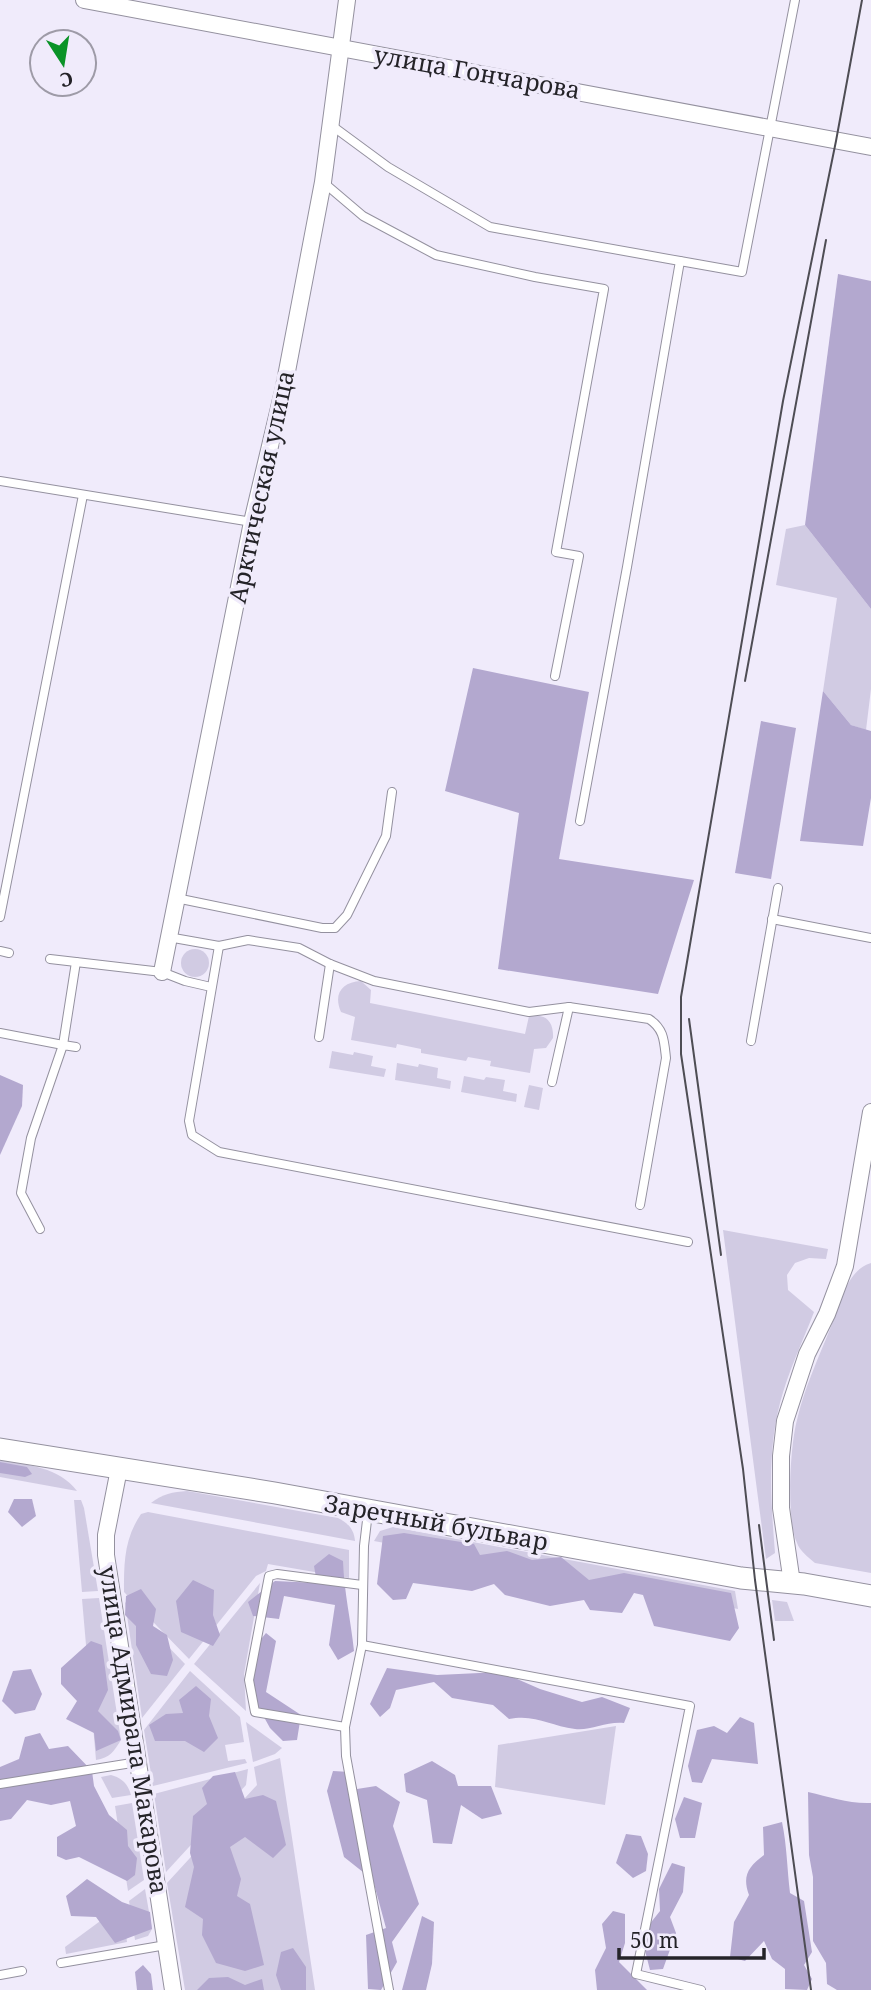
<svg xmlns="http://www.w3.org/2000/svg" width="871" height="1990" font-family="'Noto Serif',serif">
<style>
.green{fill:#d1cbe3}
.forest{fill:#b3a8cf}
.lines{fill:none;stroke-linecap:round;stroke-linejoin:round}
.lane-casing{stroke:#94919f;stroke-width:10}
.street-casing{stroke:#94919f;stroke-width:18}
.secondary-casing{stroke:#94919f;stroke-width:23}
.lane{stroke:#fff;stroke-width:8}
.street{stroke:#fff;stroke-width:16}
.secondary{stroke:#fff;stroke-width:21}
.tram{stroke:#4e4d54;stroke-width:2}
.labels{text-anchor:middle;stroke-width:7;stroke-linejoin:round;paint-order:stroke}
.street-label{font-size:24px;fill:#242328;stroke:#f0ebfb}
</style>
<rect width="100%" height="100%" fill="#f0ebfb"/>
<!-- green -->
<g class="green">
<path d="M805,525L871,609V689L866,730L851,725L823,691L837,598L776,585L786,529Z"/>
<circle cx="195" cy="963" r="14"/>
<path d="M361,981L371,990L370,1003L525,1034L529,1016C545,1013 554,1021 553,1038L546,1048L534,1049L530,1073L490,1066L491,1061L468,1057L466,1061L421,1053V1049L397,1044L396,1048L351,1040L355,1017L341,1012C333,994 342,982 361,981Z"/>
<path d="M332,1051L353,1055L354,1052L373,1056L371,1066L386,1069L384,1077L329,1068Z"/>
<path d="M397,1063L418,1067L419,1064L438,1068L437,1078L451,1081L450,1089L395,1080Z"/>
<path d="M464,1076L484,1080L486,1077L505,1080L503,1091L517,1094L516,1102L461,1092Z"/>
<path d="M529,1085L543,1088L539,1110L524,1107Z"/>
<path d="M723,1230L828,1249L826,1259L809,1258L795,1263L787,1275L788,1290L814,1312C803,1341 788,1372 780,1403C767,1453 771,1502 775,1553L766,1559Z"/>
<path d="M871,1263V1573L815,1563C808,1557 800,1551 797,1543C786,1520 790,1446 797,1420C804,1389 818,1359 830,1329C839,1308 846,1270 871,1263Z"/>
<path d="M0,1460C28,1465 59,1467 77,1491L0,1477Z"/>
<path d="M187,1491L338,1518C348,1523 354,1529 355,1541L151,1503C162,1494 173,1492 187,1491Z"/>
<path d="M74,1500H81L84,1508L98,1591L82,1592Z"/>
<path d="M148,1512L349,1550V1578L268,1564L266,1571L256,1576L189,1659L124,1592C124,1563 124,1539 141,1514Z"/>
<path d="M393,1527L735,1591L738,1609L374,1541L380,1531Z"/>
<path d="M260,1583L244,1674L246,1711L194,1664Z"/>
<path d="M99,1598L121,1740C114,1751 110,1758 96,1760L82,1599Z"/>
<path d="M772,1600L787,1602L794,1621H775Z"/>
<path d="M125,1602L185,1664L142,1718Z"/>
<path d="M190,1671L240,1717L244,1742L225,1745L228,1761L245,1759L247,1763L153,1786L144,1730Z"/>
<path d="M246,1722L282,1748L275,1754L253,1762Z"/>
<path d="M616,1726L605,1805L495,1787L498,1745Z"/>
<path d="M280,1758L315,1990H185L167,1883L257,1785L254,1767Z"/>
<path d="M248,1769L246,1785L166,1872L154,1794Z"/>
<path d="M111,1775C122,1778 128,1784 131,1795L112,1798L101,1777Z"/>
<path d="M132,1803L144,1880L128,1891L115,1806Z"/>
<path d="M145,1889L152,1929L148,1936L135,1940L129,1901Z"/>
<path d="M122,1905L127,1942L66,1954L65,1947Z"/>
</g>
<!-- forest -->
<g class="forest">
<path d="M838,274L871,281V609L805,525Z"/>
<path d="M473,668L589,692L559,859L694,880L658,994L498,969L519,813L445,791Z"/>
<path d="M823,691L851,725L871,731V798L863,846L800,841Z"/>
<path d="M761,721L796,728L771,879L735,873Z"/>
<path d="M0,1075L23,1085L22,1106L0,1155Z"/>
<path d="M0,1462L27,1467L32,1474L25,1477L0,1473Z"/>
<path d="M14,1499H32L36,1516L22,1527L8,1512Z"/>
<path d="M404,1533L474,1544L480,1555L507,1551L532,1560L561,1557L589,1580L624,1573L731,1593L739,1628L730,1641L654,1626L643,1595L634,1593L622,1613L590,1610L584,1600L550,1606L505,1595L494,1584L472,1591L413,1583L406,1599L393,1600L377,1584L383,1536Z"/>
<path d="M329,1554L343,1561C344,1592 351,1621 354,1651L338,1660L329,1645L335,1605L284,1596L279,1619L253,1616L248,1602L275,1581L317,1583L314,1566Z"/>
<path d="M193,1580L214,1590L213,1615L220,1635L213,1646L181,1632L176,1601Z"/>
<path d="M141,1589L156,1609L153,1626L167,1635L173,1660L167,1676L151,1674L136,1645V1626L125,1615L126,1596Z"/>
<path d="M266,1633L276,1641L266,1692L301,1715L297,1740L283,1741L270,1728L254,1699L253,1649Z"/>
<path d="M91,1641L102,1645L108,1690L98,1711L118,1731L121,1740L96,1751L94,1733L66,1719L77,1701L61,1684V1668Z"/>
<path d="M387,1668L437,1675L501,1672L540,1689L582,1702L602,1697L630,1708L624,1723C607,1721 590,1731 575,1729C550,1726 536,1714 509,1719L493,1705L452,1698L434,1682L396,1690L390,1708L380,1717L370,1704Z"/>
<path d="M31,1669L42,1694L35,1710L15,1714L2,1701L13,1671Z"/>
<path d="M196,1686L211,1699L209,1716L218,1738L204,1752L185,1741H155L149,1725L166,1714L183,1713L179,1700Z"/>
<path d="M740,1717L754,1723L758,1764L712,1759L702,1783L692,1782L688,1766L697,1730L714,1726L727,1733Z"/>
<path d="M40,1733L49,1749L68,1746L92,1771L94,1786L109,1815L127,1830L128,1846L137,1858L135,1875L127,1881L79,1857L66,1860L57,1856V1837L76,1826L70,1801L51,1805L27,1800L11,1819L0,1821V1767L19,1759L25,1737Z"/>
<path d="M432,1761L455,1775L458,1786H491L502,1814L482,1819L461,1805L452,1844L433,1843L427,1800L406,1792L404,1774Z"/>
<path d="M333,1771L350,1772L357,1789L376,1786L400,1802L393,1826L419,1904L392,1942L397,1962L381,1990L368,1989L366,1935L386,1928L373,1880L344,1857L327,1791Z"/>
<path d="M235,1772L245,1799L263,1795L276,1801L286,1845L273,1858L245,1837L230,1847L241,1879L237,1896L250,1904L264,1965L245,1971L216,1963L202,1935L203,1919L185,1907L194,1867L190,1853L193,1816L207,1804L202,1788L213,1776Z"/>
<path d="M808,1792C830,1797 849,1804 871,1803V1990H837L827,1984L826,1963L813,1941V1877L809,1855Z"/>
<path d="M684,1797L702,1803L695,1838H680L675,1819Z"/>
<path d="M782,1822C787,1846 787,1869 790,1893L804,1901L812,1952L804,1965L812,1979L807,1990L785,1989V1969L772,1959L764,1941L745,1961L730,1957L734,1922L749,1895C742,1876 748,1867 764,1855L763,1827Z"/>
<path d="M626,1834L641,1836L648,1854L646,1871L633,1878L616,1863Z"/>
<path d="M672,1863L685,1867L683,1892L670,1917L676,1933L663,1969L650,1970L641,1935L660,1911L659,1889Z"/>
<path d="M87,1879L122,1902L150,1912L152,1929L115,1943L96,1917L71,1916L66,1896Z"/>
<path d="M613,1911L625,1914V1943L619,1962L647,1990H597L595,1970L606,1948L602,1924Z"/>
<path d="M422,1916L434,1922L432,1964L426,1990H402Z"/>
<path d="M293,1948L306,1967V1990H281L276,1975L281,1952Z"/>
<path d="M143,1965L151,1974L153,1990H137L135,1972Z"/>
<path d="M228,1977L245,1985L262,1979L264,1990H197L209,1978Z"/>
</g>
<g class="lines">
<!-- lane casing -->
<g class="lane-casing">
<g id="lane">
<path d="M331,125L388,167L490,227L680,261"/>
<path d="M323,182L363,216L436,255L535,277L604,289L556,552L579,556L555,676"/>
<path d="M0,481L252,522"/>
<path d="M580,821L627,567L680,261L742,272L795,0"/>
<path d="M176,898L322,928H335L347,915L386,836L392,792"/>
<path d="M0,917L83,495"/>
<path d="M772,919L871,938"/>
<path d="M168,937L219,946L248,940L299,948L330,964L374,981L529,1012L569,1007L649,1019C664,1029 664,1040 666,1058L640,1205"/>
<path d="M219,946L189,1121L192,1135L219,1152L688,1242"/>
<path d="M0,951L9,953"/>
<path d="M50,959L76,962"/>
<path d="M0,1033L63,1045L76,962L162,972L185,981L211,987"/>
<path d="M319,1037L330,964"/>
<path d="M751,1041L778,888"/>
<path d="M552,1082L569,1007"/>
<path d="M40,1229L21,1193L31,1138L63,1045L76,1047"/>
<path d="M368,1512L364,1546L362,1645L345,1727L346,1756L389,1990"/>
<path d="M362,1645L690,1706L636,1974L701,1990"/>
<path d="M345,1727L255,1712L249,1680L269,1576L277,1574L362,1585"/>
<path d="M0,1784L138,1762"/>
<path d="M61,1963L166,1945"/>
<path d="M0,1975L22,1971"/>
</g>
</g>
<!-- street casing -->
<g class="street-casing">
<g id="street">
<path d="M84,0L871,147"/>
<path d="M162,972L252,522L284,387L323,182L347,0"/>
<path d="M119,1469L106,1535V1555L173,1990"/>
<path d="M792,1583L781,1508V1456L785,1421L807,1354L827,1314L845,1266L871,1112"/>
</g>
</g>
<!-- secondary casing -->
<g class="secondary-casing">
<path id="secondary" d="M0,1449L275,1493L741,1578L804,1584L871,1596"/>
</g>
<!-- lane -->
<use href="#lane" class="lane"/>
<!-- street -->
<use href="#street" class="street"/>
<!-- secondary -->
<use href="#secondary" class="secondary"/>
<!-- tram -->
<g class="tram">
<path d="M745,681L826,240"/>
<path d="M689,1019L721,1255"/>
<path d="M759,1525L774,1640"/>
<path d="M811,1990L755,1580L743,1469L681,1054V997L783,401L836,141L862,0"/>
</g>
</g>
<g class="labels">
<!-- street labels -->
<g class="street-label">
<text transform="translate(477 73) rotate(10)" y="8">улица Гончарова</text>
<text transform="translate(262 487) rotate(-78)" y="8">Арктическая улица</text>
<text transform="translate(436 1523) rotate(10)" y="8">Заречный бульвар</text>
<text transform="translate(133 1730) rotate(81)" y="8">улица Адмирала Макарова</text>
</g>
</g>
<!-- north arrow -->
<g transform="translate(63 63) rotate(168)"><circle r="33" fill="#f0ebfb" stroke="#9e9ba7" stroke-width="2"/>
<path d="M0-5L12 26L0 18L-12 26Z" fill="#0a9327"/>
<text y="-10" font-size="19" font-weight="bold" text-anchor="middle" fill="#242328">С</text>
</g>
<!-- scale -->
<path d="M619 1948v10h145v-10" fill="none" stroke="#242328" stroke-width="3.5"/>
<text x="630" y="1948" font-size="21" fill="#242328" stroke="#f0ebfb" stroke-width="5" paint-order="stroke">50 m</text>
</svg>
